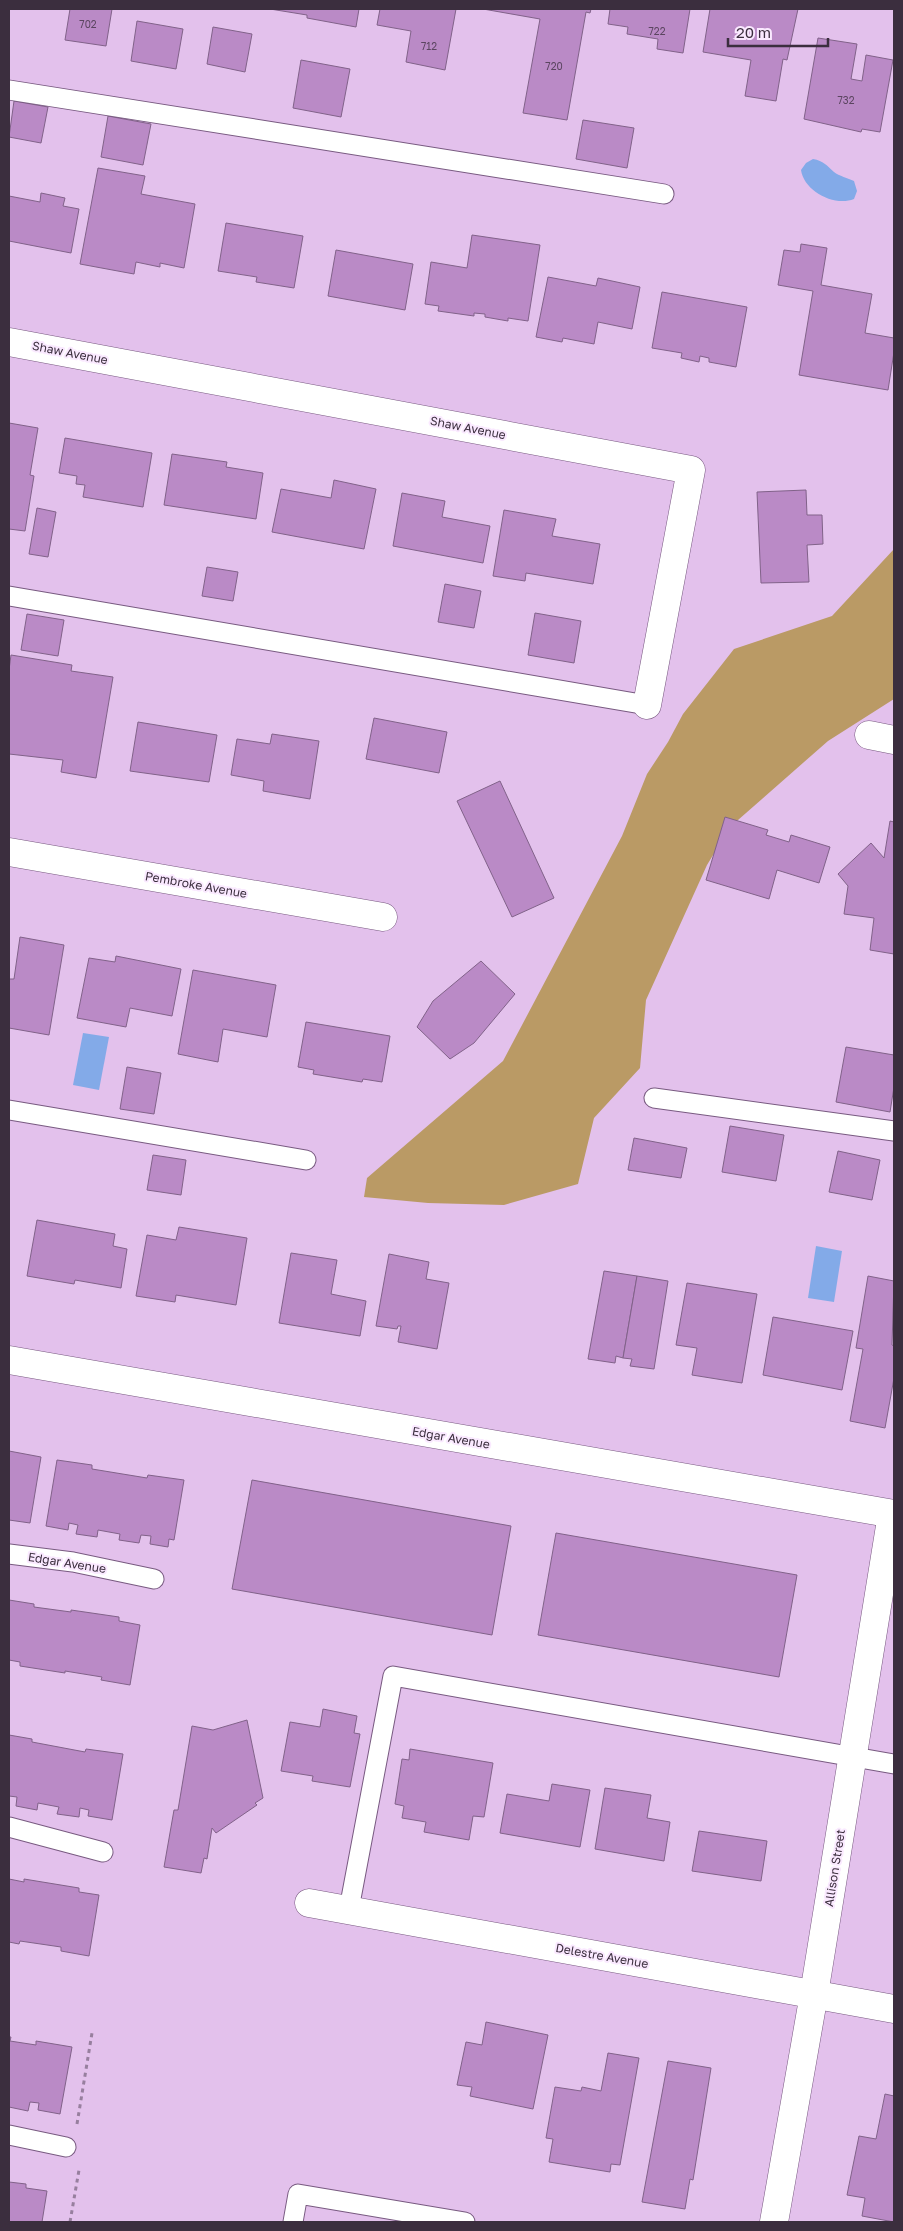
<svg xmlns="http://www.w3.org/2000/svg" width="903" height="2231" font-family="'Golos Text',sans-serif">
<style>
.green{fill:#ba9a65}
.water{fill:#83aae8}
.building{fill:#ba8ac6;stroke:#816289}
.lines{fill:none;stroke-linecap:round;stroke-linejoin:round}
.lane-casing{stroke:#785a80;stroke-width:21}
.street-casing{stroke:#785a80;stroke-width:29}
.path{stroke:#977f9e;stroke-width:3;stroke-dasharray:4 4;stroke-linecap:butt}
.lane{stroke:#fff;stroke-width:19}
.street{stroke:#fff;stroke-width:28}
.labels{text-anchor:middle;stroke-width:4;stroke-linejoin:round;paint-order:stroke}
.number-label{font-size:10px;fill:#5b4560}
.street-label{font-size:12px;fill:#3b2e3e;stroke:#fae9ff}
</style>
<rect width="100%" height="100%" fill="#e3c1ec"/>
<!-- green -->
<path class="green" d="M894,549V699L828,741L730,827L707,865L646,1000L640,1068L594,1118L578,1184L504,1205L428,1203L364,1197L367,1178L503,1061L622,836L647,774L668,742L683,714L734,649L832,616Z"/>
<!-- water -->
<g class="water">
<path d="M813,159C824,161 826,165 834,172C839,176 848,178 854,181L857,191L854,199C834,207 804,191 801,170L806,163Z"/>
<path d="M83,1033L109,1037L99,1090L73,1085Z"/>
<path d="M816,1246L842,1251L834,1302L808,1298Z"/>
</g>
<!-- building -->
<g class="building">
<path d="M70,9H112L106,46L65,40Z"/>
<path d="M270,9H359L356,27L307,18V15Z"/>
<path d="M380,9H456L445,70L406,62L411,31L377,25Z"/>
<path d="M483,9H591L590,13L586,12L567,120L523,113L540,19Z"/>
<path d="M610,9H690L683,53L657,49L658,39L627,34L628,27L608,24Z"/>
<path d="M710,9H798L787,60L783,59L776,101L745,96L751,60L703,52Z"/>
<path d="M137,21L183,29L176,69L131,61Z"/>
<path d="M213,27L252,34L245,72L207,64Z"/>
<path d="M818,38L857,44L851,79L862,81L866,55L893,60L880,132L862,129L861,132L804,119Z"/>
<path d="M301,60L350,69L341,117L293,108Z"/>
<path d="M14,101L48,107L41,143L9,137Z"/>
<path d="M108,116L151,124L143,165L101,157Z"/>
<path d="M583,120L634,128L627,168L576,159Z"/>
<path d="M98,168L145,176L141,194L195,204L184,268L160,263V267L136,262L134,274L80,264Z"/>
<path d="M41,193L65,198L63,206L79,209L71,253L9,241V196L40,202Z"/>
<path d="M226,223L303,236L294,288L256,282L257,277L218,271Z"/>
<path d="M472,235L540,245L528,321L508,318V321L485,317V314L474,313V316L438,311L439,306L425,304L431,262L467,268Z"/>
<path d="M801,244L827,248L821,285L872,294L865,333L894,338V352L888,390L799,375L813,291L778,285L784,250L800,252Z"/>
<path d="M336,250L413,264L405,310L328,296Z"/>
<path d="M548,277L596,286L598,278L640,287L632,329L598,322L594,344L563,338L562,342L536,337Z"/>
<path d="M662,292L747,307L736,367L709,362V358L700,356L699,362L681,358L682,353L652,348Z"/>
<path d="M9,423L38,428L30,475L34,476L25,531L9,529Z"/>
<path d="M65,438L152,453L143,507L83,497L85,485L76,484L77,476L59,473Z"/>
<path d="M172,454L227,462L226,467L263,473L256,519L164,505Z"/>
<path d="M334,480L376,489L364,549L272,532L281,489L331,498Z"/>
<path d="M806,490L807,515H822L823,544L807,545L809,582L761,583L757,492Z"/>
<path d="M402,493L445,501L442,517L490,526L483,563L393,546Z"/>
<path d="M37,508L56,512L48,557L29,554Z"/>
<path d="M504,510L556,519L552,536L600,544L593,584L526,573L525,581L493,576Z"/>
<path d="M207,567L238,572L233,601L202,596Z"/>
<path d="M445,584L481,591L474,628L438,622Z"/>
<path d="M535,613L581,621L574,663L528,655Z"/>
<path d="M27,614L64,620L58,656L21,650Z"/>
<path d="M11,655L72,665L71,671L113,677L96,778L61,772L63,760L9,754V670Z"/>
<path d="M374,718L447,732L439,773L366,759Z"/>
<path d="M138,722L217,735L209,782L130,771Z"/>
<path d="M272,734L319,741L310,799L263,791L264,781L231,775L237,739L270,744Z"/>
<path d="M500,781L554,898L512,917L457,801Z"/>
<path d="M725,817L768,830L766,835L789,842L791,835L830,847L819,883L777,870L769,899L706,880Z"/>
<path d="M890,821L894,822V954L870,950L874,918L844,914L848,886L838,874L871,843L884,858Z"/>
<path d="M20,937L64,945L49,1035L9,1028V979H14Z"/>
<path d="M116,956L181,969L172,1016L130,1008L126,1027L77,1018L89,958L115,962Z"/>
<path d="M481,961L515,994L474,1043L450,1059L417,1027L433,1001Z"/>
<path d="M193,970L276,985L267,1037L223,1029L218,1062L178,1054Z"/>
<path d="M306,1022L390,1036L382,1082L363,1079L362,1082L313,1074L314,1070L298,1067Z"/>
<path d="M846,1047L894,1055V1087L890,1112L836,1102Z"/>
<path d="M127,1067L161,1073L154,1114L120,1109Z"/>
<path d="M730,1126L784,1135L776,1181L722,1172Z"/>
<path d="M634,1138L687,1148L681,1178L628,1170Z"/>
<path d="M838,1151L880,1160L872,1200L829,1192Z"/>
<path d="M153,1155L186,1160L181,1195L147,1190Z"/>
<path d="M37,1220L115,1234L113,1246L127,1249L121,1288L75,1280L74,1284L27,1276Z"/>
<path d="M179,1227L247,1238L236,1305L176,1295L175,1302L136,1296L147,1235L176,1240Z"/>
<path d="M291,1253L337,1260L331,1294L366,1301L360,1336L279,1323Z"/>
<path d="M389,1254L429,1262L426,1279L449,1283L437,1349L398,1342L401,1326H398L397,1329L376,1326Z"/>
<path d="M604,1271L637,1276L623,1358L616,1356L615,1363L588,1359Z"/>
<path d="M637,1276L668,1281L654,1369L630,1366L632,1359L623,1358Z"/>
<path d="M868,1276L894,1281L892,1345L894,1346V1378L885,1428L850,1421L863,1349L856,1348Z"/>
<path d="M687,1283L757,1294L742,1383L692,1375L697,1348L676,1345Z"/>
<path d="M773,1317L853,1331L842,1390L763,1375Z"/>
<path d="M9,1451L41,1457L30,1523L9,1520Z"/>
<path d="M57,1460L92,1465V1469L147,1478L148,1475L184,1480L174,1540L169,1539L168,1547L150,1544L151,1536L141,1535L139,1543L119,1540L120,1534L98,1530L97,1537L76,1534L78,1525L69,1523L68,1530L46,1526Z"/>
<path d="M252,1480L511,1526L492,1635L232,1589Z"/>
<path d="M556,1533L797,1575L779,1677L538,1635Z"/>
<path d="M9,1600L34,1604V1607L71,1612V1610L119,1617V1621L140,1625L130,1685L101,1680L102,1677L65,1671V1673L20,1666V1662L9,1660Z"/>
<path d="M323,1709L357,1716L354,1733L360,1734L350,1787L312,1781L313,1776L281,1771L290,1722L320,1727Z"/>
<path d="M247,1720L263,1798L255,1803L257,1805L216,1833L212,1828L207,1859L204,1858L201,1873L164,1867L174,1810H178L192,1726L213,1730Z"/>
<path d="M9,1735L32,1739V1742L85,1752L86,1749L123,1754L112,1820L88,1816L89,1810L80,1808L79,1817L57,1814L59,1807L38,1803L37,1810L16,1806L17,1797L9,1796Z"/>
<path d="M410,1749L493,1763L484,1817L473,1816L469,1840L424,1832L426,1822L402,1818L404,1806L395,1804L402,1759L409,1760Z"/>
<path d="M552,1784L590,1790L580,1847L500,1833L507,1794L549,1801Z"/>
<path d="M605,1788L651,1795L647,1818L670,1822L664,1861L595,1849Z"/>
<path d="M699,1831L767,1841L761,1881L692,1871Z"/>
<path d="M9,1879L24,1882V1879L79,1888V1892L99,1895L89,1956L61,1951V1947L20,1941L19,1944L9,1942Z"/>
<path d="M486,2022L548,2035L533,2109L470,2096L472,2087L457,2085L466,2042L482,2045Z"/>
<path d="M9,2037H11L10,2041L36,2045V2041L72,2047L60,2114L38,2110L39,2103L30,2102L28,2111L9,2107Z"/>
<path d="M608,2053L639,2058L620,2165L611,2164L610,2172L549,2162L553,2139L546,2138L555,2087L581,2091L582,2087L601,2091Z"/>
<path d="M668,2061L711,2068L693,2180L690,2179L685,2209L642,2202Z"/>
<path d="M885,2094L894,2096V2222L862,2216L865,2198L847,2195L859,2136L876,2139Z"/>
<path d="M9,2182L26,2184V2188L47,2191L42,2222H9Z"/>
</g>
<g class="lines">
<!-- lane casing -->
<g class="lane-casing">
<g id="lane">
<path d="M9,90L664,194"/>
<path d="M9,596L647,705"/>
<path d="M654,1098L894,1131"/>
<path d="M9,1110L306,1160"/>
<path d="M9,1554L73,1562L154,1579"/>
<path d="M9,1827L103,1852"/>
<path d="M349,1909L393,1676L894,1764"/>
<path d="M9,2135L66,2147"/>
<path d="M293,2222L298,2194L465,2222"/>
</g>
</g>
<!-- street casing -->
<g class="street-casing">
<g id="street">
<path d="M9,342L691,470L647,705"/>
<path d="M869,735L894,740"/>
<path d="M9,852L383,917"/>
<path d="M9,1360L894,1514"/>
<path d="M309,1903L894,2009"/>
<path d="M774,2222L814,1994L892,1514"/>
</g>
</g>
<!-- path -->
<g class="path">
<path d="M77,2124L92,2033"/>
<path d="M70,2222L79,2170"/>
</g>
<!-- lane -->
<use href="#lane" class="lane"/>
<!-- street -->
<use href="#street" class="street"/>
</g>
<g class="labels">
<!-- number labels -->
<g class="number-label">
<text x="88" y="28">702</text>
<text x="657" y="35">722</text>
<text x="429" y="50">712</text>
<text x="554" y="70">720</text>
<text x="846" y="104">732</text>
</g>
<!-- street labels -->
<g class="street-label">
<text transform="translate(70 353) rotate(11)" y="4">Shaw Avenue</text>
<text transform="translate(468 428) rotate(11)" y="4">Shaw Avenue</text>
<text transform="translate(196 885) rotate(10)" y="4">Pembroke Avenue</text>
<text transform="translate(451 1438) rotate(10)" y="4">Edgar Avenue</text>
<text transform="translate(67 1563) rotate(9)" y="4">Edgar Avenue</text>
<text transform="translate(835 1868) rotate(-81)" y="4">Allison Street</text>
<text transform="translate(602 1956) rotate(10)" y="4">Delestre Avenue</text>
</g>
</g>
<!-- border -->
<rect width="903" height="2231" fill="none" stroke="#3b2e3e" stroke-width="20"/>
<!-- scale -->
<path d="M728 38v8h100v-8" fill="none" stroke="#3b2e3e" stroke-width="2.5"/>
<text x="736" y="38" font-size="15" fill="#3b2e3e" stroke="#fae9ff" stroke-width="4" paint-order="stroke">20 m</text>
</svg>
